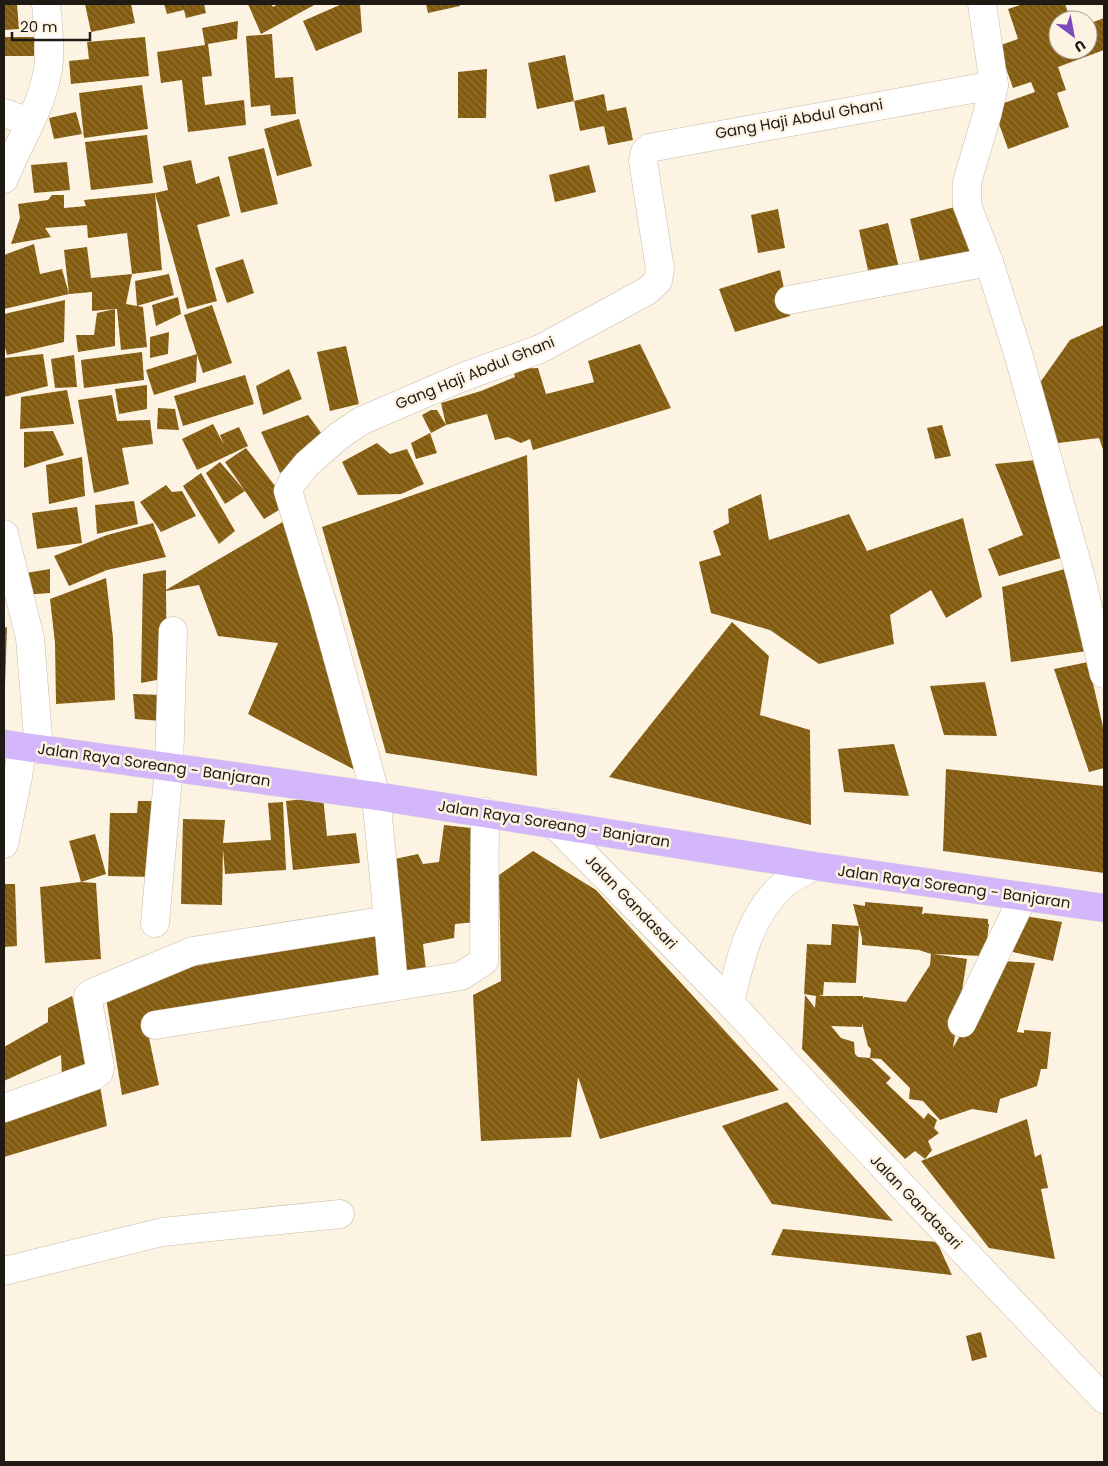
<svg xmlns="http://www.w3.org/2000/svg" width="1108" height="1466" font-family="Poppins,sans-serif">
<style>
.building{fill:url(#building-back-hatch);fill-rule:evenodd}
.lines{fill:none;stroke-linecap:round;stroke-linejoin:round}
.minor-casing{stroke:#c8bba9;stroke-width:29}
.major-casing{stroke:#dbdad9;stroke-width:29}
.minor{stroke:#fff;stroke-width:28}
.major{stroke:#d4b7fa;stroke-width:28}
.labels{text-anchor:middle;stroke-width:5;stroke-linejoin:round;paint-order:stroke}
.street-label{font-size:15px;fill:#1f1a13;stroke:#fdf3e3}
</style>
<defs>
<pattern id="building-back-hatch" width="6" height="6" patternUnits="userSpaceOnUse" patternTransform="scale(1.25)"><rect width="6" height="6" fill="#835b0e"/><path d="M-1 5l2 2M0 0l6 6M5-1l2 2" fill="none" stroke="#917338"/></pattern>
</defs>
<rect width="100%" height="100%" fill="#fdf3e3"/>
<!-- building -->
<g class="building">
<path d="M4,4H17L19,29L4,30Z"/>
<path d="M85,4H131L135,23L91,32Z"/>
<path d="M164,4H204L206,13L186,18L184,10L167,14Z"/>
<path d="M248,4H271L273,7L278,4H316L261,34Z"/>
<path d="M342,4H360L362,32L316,51L303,21Z"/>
<path d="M426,4H459L460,6L428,13Z"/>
<path d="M1023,4H1065L1071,20H1058V50H1088V24L1104,18V50L1058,67L1066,90L1057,93L1069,127L1008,149L993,107L1035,92L1031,82L1013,88L998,46L1018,39L1008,9Z"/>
<path d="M238,21L237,39L208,44L212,76L202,77L205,105L244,100L246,125L188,132L182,80L161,83L157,52L205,45L202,28Z"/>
<path d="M272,34L275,78L293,77L296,114L271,116L270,105L251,107L246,36Z"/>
<rect x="4" y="37" width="30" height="19"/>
<path d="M145,37L149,76L71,84L69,61L89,59L87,42Z"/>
<path d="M565,55L574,101L604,94L607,111L626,107L633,140L608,145L604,126L580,131L574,101L537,109L528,63Z"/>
<path d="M487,69L486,118H458V72Z"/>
<path d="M142,85L148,129L84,138L79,93Z"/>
<path d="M76,112L82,134L54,139L49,118Z"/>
<path d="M299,119L312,166L277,176L264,129Z"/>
<path d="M147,135L153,183L91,190L85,142Z"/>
<path d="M264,148L278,204L241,213L228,157Z"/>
<path d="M191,160L196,184L219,176L230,216L197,225L217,301L187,309L155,193L168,190L163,166Z"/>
<path d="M67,162L70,190L34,193L31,165Z"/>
<path d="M589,165L596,192L555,202L549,175Z"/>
<path d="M155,193L162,270L132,274L127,233L88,238L87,225L45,228L51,237L11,244L20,218L18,204L48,200L52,195H64V208L86,206L84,200Z"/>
<path d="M962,205L974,255L922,269L910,219Z"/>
<path d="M778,209L785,248L758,253L751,215Z"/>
<path d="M888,223L900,272L870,279L859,230Z"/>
<path d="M34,244L40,274L62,269L69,294L64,250L87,247L91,278L132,274L126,304L143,307L147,347L121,350L117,309H115V346L78,352L76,335H94L97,313L115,309L92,311V292L69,294L4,309V255Z"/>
<path d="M243,259L254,293L227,303L215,268Z"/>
<path d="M780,270L790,316L735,332L719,289Z"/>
<path d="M169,274L174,295L137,306L135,281Z"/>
<path d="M178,297L181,314L156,326L152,305Z"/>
<path d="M65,300L64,342L7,355L4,344V314Z"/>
<path d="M212,305L232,363L203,373L184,315Z"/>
<path d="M1104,325V452L1099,438L1058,443L1039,384L1070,340Z"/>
<path d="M169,332L168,354L150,358V337Z"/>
<path d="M640,344L671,408L533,450L530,439L521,443L508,437L495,440L487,414L446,425L441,403L481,391L515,377L513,369L538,368L546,394L594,382L588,361Z"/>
<path d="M346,346L359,404L330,411L317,352Z"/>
<path d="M142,352L144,380L84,388L81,360Z"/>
<path d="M43,354L48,386L4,397V358Z"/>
<path d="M197,354L196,382L154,395L146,370Z"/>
<path d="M74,355L77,387L55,388L51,359Z"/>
<path d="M289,369L302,399L263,415L256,386Z"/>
<path d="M245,375L254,404L183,426L174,396Z"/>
<path d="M147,385V409L119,414L115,389Z"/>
<path d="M67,390L74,424L20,429L21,397Z"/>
<path d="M112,395L117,421L150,420L153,444L122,448L129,484L94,493L78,400Z"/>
<path d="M158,408L175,409L179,430L157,429Z"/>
<path d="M431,410H437L446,425L431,433L422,415Z"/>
<path d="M308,415L327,441L280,473L261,432Z"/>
<path d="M213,424L224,445L220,435L239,427L248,446L197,470L182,439Z"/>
<path d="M942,425L951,456L935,459L927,428Z"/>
<path d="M53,431L64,455L24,468V432Z"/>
<path d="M430,433L437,453L416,459L411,443Z"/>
<path d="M377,443L390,454L407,449L424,484L401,494L358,495L342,462Z"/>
<path d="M246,448L289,504L264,519L245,491L225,504L206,473L220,462L245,491L225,462Z"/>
<path d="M527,455L537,776L386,753L322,527Z"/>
<path d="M82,457L85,496L49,504L46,465Z"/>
<path d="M1036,460L1061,558L999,576L988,549L1023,535L995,464Z"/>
<path d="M201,473L235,531L219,544L183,486Z"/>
<path d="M166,485L172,492L182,491L196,516L161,532L140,502Z"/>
<path d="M761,494L769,540L849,514L867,551L963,518L982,597L946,618L931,590L890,615L894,644L819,664L770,630L711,613L699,562L721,555L713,531L729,523L728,509Z"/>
<path d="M134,501L138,524L97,534L95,505Z"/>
<path d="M77,507L82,543L37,549L32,513Z"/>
<path d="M286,520L355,770L248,714L278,643L218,636L199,585L166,591L167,678L141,683L143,574L166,570V590Z"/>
<path d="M153,523L166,557L107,570L69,586L54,556L107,535Z"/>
<path d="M1068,568L1087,651L1011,662L1002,587Z"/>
<path d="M50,569V593L24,595L26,573Z"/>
<path d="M106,578L113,638L115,700L56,704L55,643L50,599Z"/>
<path d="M732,622L769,656L760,715L810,730L811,825L609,777Z"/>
<path d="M7,627L5,685H4V628Z"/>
<path d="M1088,662L1104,731V768L1089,772L1054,669Z"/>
<path d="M985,682L997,736L944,735L930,686Z"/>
<path d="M133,694L163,695L162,721L135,719Z"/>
<path d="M894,744L909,796L844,792L838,749Z"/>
<path d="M946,769L1104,786V873L943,851Z"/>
<path d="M323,797L327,836L356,833L360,863L293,870L286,801Z"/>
<path d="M138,801H156L155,877L108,876L110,813H137Z"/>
<path d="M283,802L286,870L225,874L223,849L222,905L181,904L183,819L225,820L223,843L271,840L268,803Z"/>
<path d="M444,825L471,828L476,922L455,924L454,938L423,944L426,970L404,972L390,860L418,854L423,864L439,862Z"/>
<path d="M95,834L106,874L81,882L69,841Z"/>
<path d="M533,851L596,890L779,1090L600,1139L578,1077L571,1137L481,1141L473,995L501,981L499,875Z"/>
<path d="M81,882L96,883L101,959L45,963L40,887Z"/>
<path d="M4,884H15L17,946L4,947Z"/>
<path d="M865,902L923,907L922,914H924V913L988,919V924H989L985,956L933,954L967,959L953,1048L1002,961L1035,963L1017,1032L1024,1033V1030L1051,1032L1047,1069H1041L1037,1086L1000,1099L997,1113L972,1109L940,1120L923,1101L909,1099L910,1088L881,1059L870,1058L891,1078L886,1083L924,1119L928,1113L937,1120L934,1128L939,1133L928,1141L932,1150L925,1159L915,1151L905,1159L802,1049L805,995L815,1008L816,996L804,994L807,944L831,945L832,924L859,926L856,983L824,982L823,995L818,996H863V999L864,997L906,1002L930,965L931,954L919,950L862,945V938L853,904L865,906ZM862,1023L868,1046L871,1049L870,1058L858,1057L855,1054L854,1042L841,1038L831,1026L862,1027Z"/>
<path d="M1018,915L1062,922L1053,961L1013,952Z"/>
<path d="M376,931L382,977L145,1019L159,1085L122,1095L106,998L174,970Z"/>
<path d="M72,996L90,1064L62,1076L61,1055L4,1081V1047L48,1022V1008Z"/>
<path d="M100,1086L107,1126L4,1157V1122Z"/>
<path d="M787,1102L893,1221L772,1204L722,1126Z"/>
<path d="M1027,1119L1035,1157L1041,1154L1048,1188L1041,1189L1055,1259L989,1248L921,1161Z"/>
<path d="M783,1229L937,1242L952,1275L771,1255Z"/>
<path d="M981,1332L987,1357L972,1361L966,1336Z"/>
</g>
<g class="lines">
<!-- minor casing -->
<g class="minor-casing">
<g id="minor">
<path d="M982,4L994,85L987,115L967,182V205L989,262L1017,350L1081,578L1104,674"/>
<path d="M4,113L30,122"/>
<path d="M4,179C18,143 42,108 48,69C51,48 48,25 46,4"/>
<path d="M789,300L989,262"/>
<path d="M4,534L30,638L39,749"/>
<path d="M553,823L730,1003L808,1087L1104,1399"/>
<path d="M4,844L18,777L22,747"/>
<path d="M388,920L394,986"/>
<path d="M155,923L169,767L173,631"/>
<path d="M730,1003C740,960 749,915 784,884C792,877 804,872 814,866"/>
<path d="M962,1023L1023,897"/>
<path d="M155,1025L461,976L484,961L485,812"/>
<path d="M4,1108L94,1076L99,1072L100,1067L88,1001V996L92,993L193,951L388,920L376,796L323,605L288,491L293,481L307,464L339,436L361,421L463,377L540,349L647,291L658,281L660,269L643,161L645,152L649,148L994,85"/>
<path d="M4,1271L162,1232L340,1214"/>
</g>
</g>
<!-- major casing -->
<g class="major-casing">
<path id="major" d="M4,744L376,796L814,866L1104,908"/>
</g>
<!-- minor -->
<use href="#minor" class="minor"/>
<!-- major -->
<use href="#major" class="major"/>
</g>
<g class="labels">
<!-- street labels -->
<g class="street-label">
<text transform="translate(799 119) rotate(-10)" y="5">Gang Haji Abdul Ghani</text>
<text transform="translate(475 373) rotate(-22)" y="5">Gang Haji Abdul Ghani</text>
<text transform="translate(154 765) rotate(8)" y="5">Jalan Raya Soreang - Banjaran</text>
<text transform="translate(554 824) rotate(9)" y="5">Jalan Raya Soreang - Banjaran</text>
<text transform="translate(954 887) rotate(8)" y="5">Jalan Raya Soreang - Banjaran</text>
<text transform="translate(631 902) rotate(46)" y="5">Jalan Gandasari</text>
<text transform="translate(916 1202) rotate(46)" y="5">Jalan Gandasari</text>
</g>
</g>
<!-- border -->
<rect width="1108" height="1466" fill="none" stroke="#1f1a13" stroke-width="10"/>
<!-- north arrow -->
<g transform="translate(1073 35) rotate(148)"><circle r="24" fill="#fdf3e3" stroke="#a49c90"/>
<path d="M0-4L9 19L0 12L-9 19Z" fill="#8149bf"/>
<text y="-8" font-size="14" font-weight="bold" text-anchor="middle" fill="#1f1a13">U</text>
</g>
<!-- scale -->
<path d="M12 32v8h78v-8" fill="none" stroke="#1f1a13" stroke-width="2.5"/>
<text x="20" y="32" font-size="15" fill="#1f1a13" stroke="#fdf3e3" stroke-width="4" paint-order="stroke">20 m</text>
</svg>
